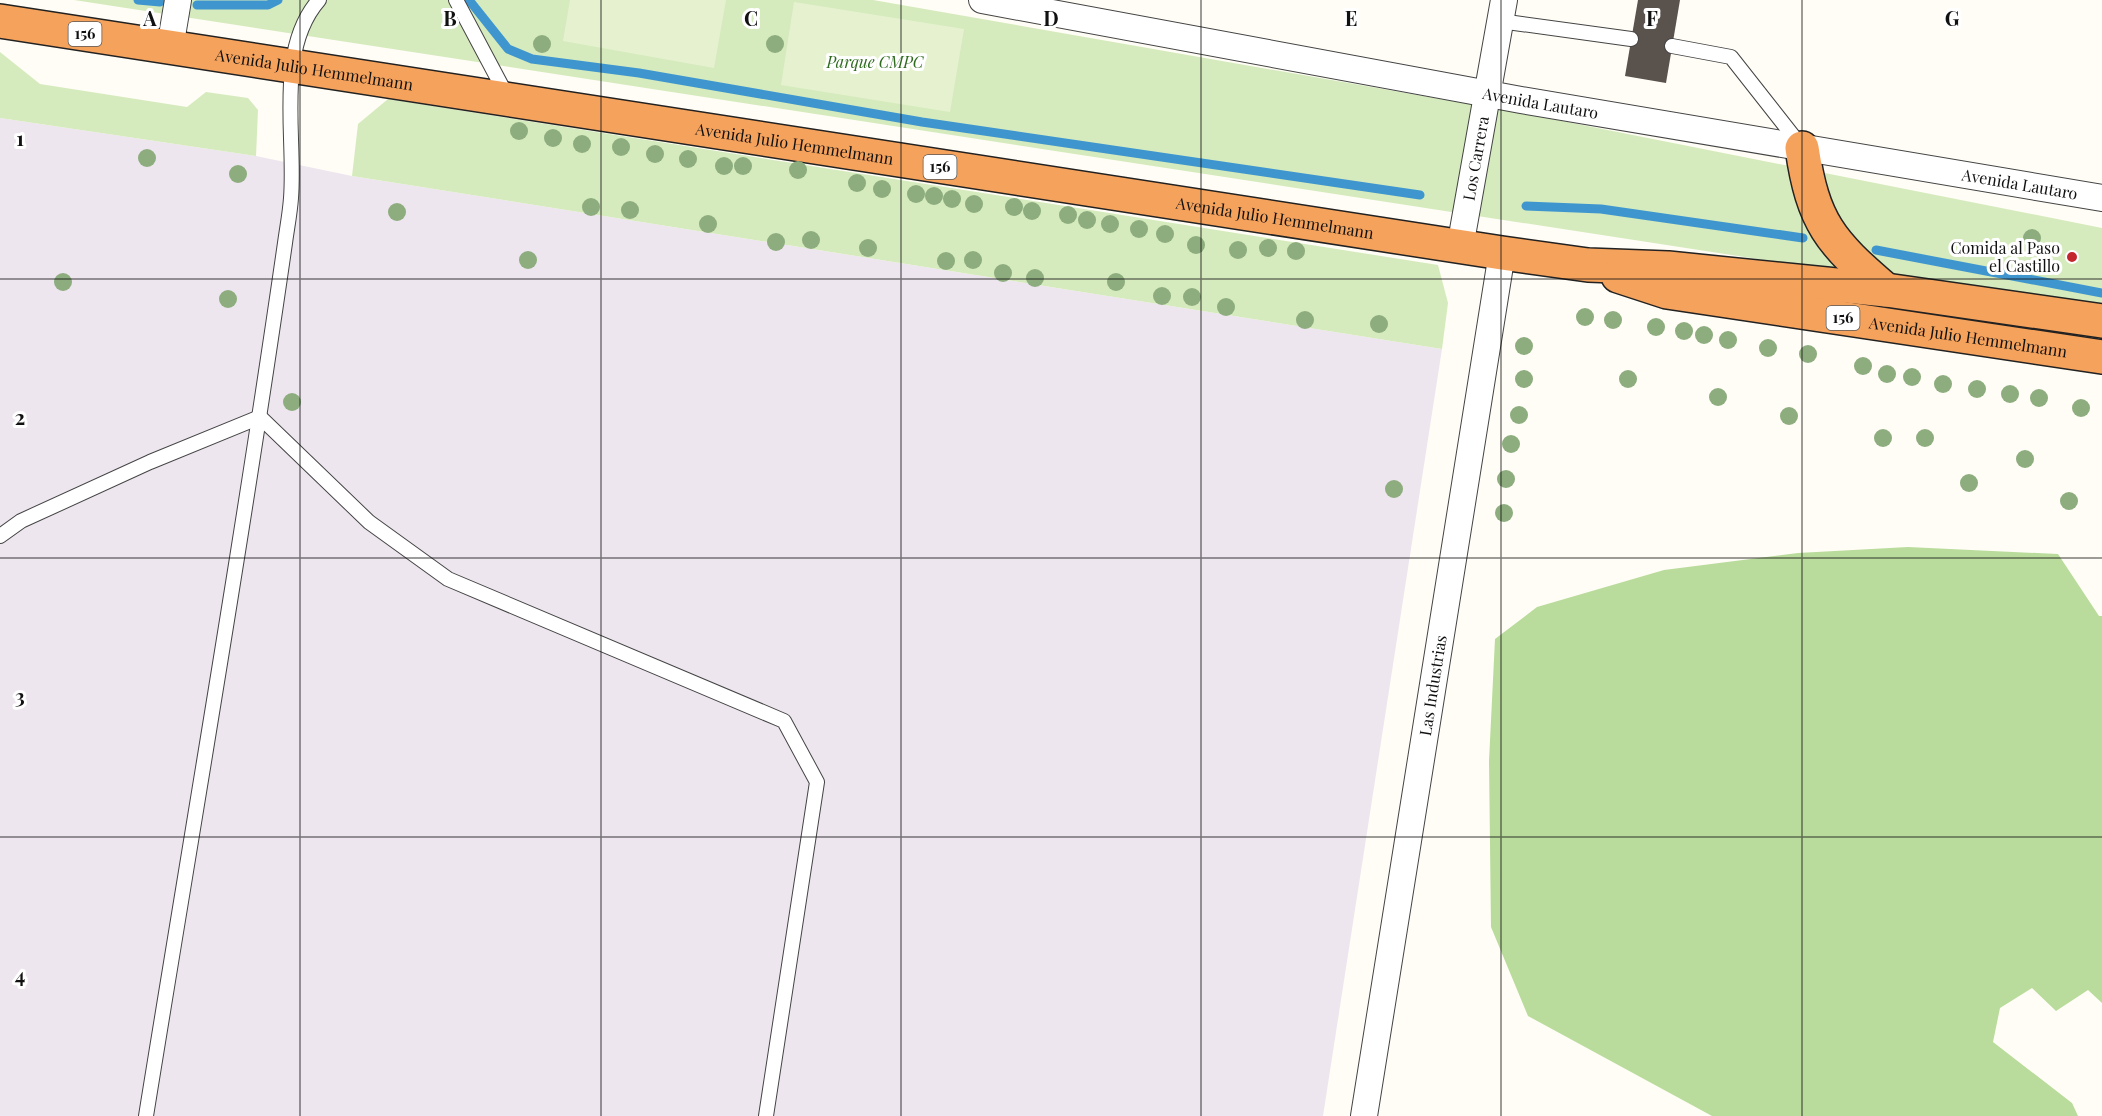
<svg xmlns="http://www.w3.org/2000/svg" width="2102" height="1116" font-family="'Playfair Display',serif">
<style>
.industrial{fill:#eee6ef}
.green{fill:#d5ebbd}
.forest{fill:#b9dc9c}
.pitch{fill:#e6f2cf}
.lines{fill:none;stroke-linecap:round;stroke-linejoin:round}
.stream{stroke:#3f96cf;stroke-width:9}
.building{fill:#5a524d}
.lane-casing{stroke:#444;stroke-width:16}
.street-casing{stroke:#444;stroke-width:28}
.highway-casing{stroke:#222;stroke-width:36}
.lane{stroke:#fff;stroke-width:14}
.street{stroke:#fff;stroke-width:26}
.highway{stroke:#f5a25d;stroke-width:33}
.tree{fill:#8dad7f}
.grid{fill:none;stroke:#111;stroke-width:1.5;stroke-opacity:0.55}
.poi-dot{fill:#c4262e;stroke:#fff;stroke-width:2}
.labels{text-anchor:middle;stroke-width:6;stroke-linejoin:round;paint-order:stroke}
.shield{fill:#fff;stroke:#585858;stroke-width:1.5}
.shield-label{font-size:15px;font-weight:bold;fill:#111}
.park-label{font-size:16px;font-style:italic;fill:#2f6b1f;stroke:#fff}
.street-label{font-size:16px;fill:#111;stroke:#fff}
.poi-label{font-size:16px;fill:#111;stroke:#fff;text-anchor:end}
.grid-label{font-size:20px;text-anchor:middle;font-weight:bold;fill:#111;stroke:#fff;stroke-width:6;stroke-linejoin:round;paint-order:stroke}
</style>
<rect width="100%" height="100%" fill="#fffdf5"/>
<!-- industrial -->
<path class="industrial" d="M0,118L256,156L352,176L1442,349L1323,1116H0Z"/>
<!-- green -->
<g class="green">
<path d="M74,0H873L1537,116L2102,228V312Z"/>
<path d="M0,52L40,84L187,107L206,92L248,98L258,110L256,156L0,118Z"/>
<path d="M388,99L1438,265L1448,303L1442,349L352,176L358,124Z"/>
</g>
<!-- forest -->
<path class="forest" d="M1908,547L2058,554L2099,616H2102V1003L2088,990L2056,1011L2032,988L2000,1008L1993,1042L2072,1103L2078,1116H1712L1528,1016L1491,927L1489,761L1495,639L1537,607L1664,570L1798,553Z"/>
<!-- pitch -->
<g class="pitch">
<path d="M570,0H726L714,68L563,41Z"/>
<path d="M794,2L964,29L950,112L781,85Z"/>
</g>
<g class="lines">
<!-- stream -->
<g class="stream">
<path d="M138,0L160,2"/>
<path d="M469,0L508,49L532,59L639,73L922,122L1420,195"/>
<path d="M197,5H268L278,0"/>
<path d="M1526,206L1601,209L1803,238"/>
<path d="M1876,250L2102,293"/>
</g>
</g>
<!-- building -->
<path class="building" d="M1638,0H1680L1666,83L1625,76Z"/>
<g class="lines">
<!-- lane casing -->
<g class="lane-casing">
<g id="lane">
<path d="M456,0L507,96"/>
<path d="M1500,21L1631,39"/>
<path d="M1672,46L1731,57L1801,146"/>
<path d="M260,417L369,522L448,579L784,721L817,782L766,1116"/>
<path d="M0,536L21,521L150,462L260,417"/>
<path d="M146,1116C193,825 243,535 285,243C287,228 290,213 291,198C296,135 275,50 319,0"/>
</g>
</g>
<!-- street casing -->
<g class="street-casing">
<g id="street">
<path id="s1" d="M982,0L1521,100L2102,198"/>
<path d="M170,48L178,0"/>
<path id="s2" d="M1460,247L1504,0"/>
<path id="s3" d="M1364,1116L1502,253"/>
</g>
</g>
<!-- highway casing -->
<g class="highway-casing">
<g id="highway">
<path id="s4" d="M0,21L1502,253L1588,265L1668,268L1886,290L2102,321"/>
<path d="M1802,148C1813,223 1830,242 1886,290"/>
<path id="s5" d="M1618,276L1667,292L2102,357"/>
</g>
</g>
<!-- lane -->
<use href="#lane" class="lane"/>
<!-- street -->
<use href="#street" class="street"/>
<!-- highway -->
<use href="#highway" class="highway"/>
</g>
<!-- trees -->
<g class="tree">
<circle cx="542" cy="44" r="9"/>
<circle cx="775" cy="44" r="9"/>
<circle cx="519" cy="131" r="9"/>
<circle cx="553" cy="138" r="9"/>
<circle cx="582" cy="144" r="9"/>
<circle cx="621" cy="147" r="9"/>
<circle cx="655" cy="154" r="9"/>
<circle cx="147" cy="158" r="9"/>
<circle cx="688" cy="159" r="9"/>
<circle cx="724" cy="166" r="9"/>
<circle cx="743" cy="166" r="9"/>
<circle cx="798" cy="170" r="9"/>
<circle cx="238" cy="174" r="9"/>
<circle cx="857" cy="183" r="9"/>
<circle cx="882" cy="189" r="9"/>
<circle cx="916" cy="194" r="9"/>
<circle cx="934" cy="196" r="9"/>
<circle cx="952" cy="199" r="9"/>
<circle cx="974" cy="204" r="9"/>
<circle cx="591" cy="207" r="9"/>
<circle cx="1014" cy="207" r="9"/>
<circle cx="630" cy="210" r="9"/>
<circle cx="1032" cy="211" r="9"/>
<circle cx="397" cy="212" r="9"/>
<circle cx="1068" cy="215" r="9"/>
<circle cx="1087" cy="220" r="9"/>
<circle cx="708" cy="224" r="9"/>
<circle cx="1110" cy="224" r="9"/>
<circle cx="1139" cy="229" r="9"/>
<circle cx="1165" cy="234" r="9"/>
<circle cx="2032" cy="238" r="9"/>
<circle cx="811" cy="240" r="9"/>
<circle cx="776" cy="242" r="9"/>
<circle cx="1196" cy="245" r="9"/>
<circle cx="868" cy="248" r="9"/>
<circle cx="1268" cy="248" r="9"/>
<circle cx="1238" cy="250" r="9"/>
<circle cx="1296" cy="251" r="9"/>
<circle cx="528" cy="260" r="9"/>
<circle cx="973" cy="260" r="9"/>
<circle cx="946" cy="261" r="9"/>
<circle cx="1003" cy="273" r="9"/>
<circle cx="1035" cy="278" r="9"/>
<circle cx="63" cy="282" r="9"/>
<circle cx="1116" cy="282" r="9"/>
<circle cx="1162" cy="296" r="9"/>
<circle cx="1192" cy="297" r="9"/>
<circle cx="228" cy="299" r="9"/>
<circle cx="1226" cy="307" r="9"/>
<circle cx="1585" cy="317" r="9"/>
<circle cx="1305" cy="320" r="9"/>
<circle cx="1613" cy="320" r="9"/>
<circle cx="1379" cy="324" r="9"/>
<circle cx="1656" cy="327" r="9"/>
<circle cx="1684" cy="331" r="9"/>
<circle cx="1704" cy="335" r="9"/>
<circle cx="1728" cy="340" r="9"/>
<circle cx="1524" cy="346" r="9"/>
<circle cx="1768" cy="348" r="9"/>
<circle cx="1808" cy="354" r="9"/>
<circle cx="1863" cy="366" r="9"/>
<circle cx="1887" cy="374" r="9"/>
<circle cx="1912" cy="377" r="9"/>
<circle cx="1524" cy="379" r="9"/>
<circle cx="1628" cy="379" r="9"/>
<circle cx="1943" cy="384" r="9"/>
<circle cx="1977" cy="389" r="9"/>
<circle cx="2010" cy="394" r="9"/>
<circle cx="1718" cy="397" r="9"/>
<circle cx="2039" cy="398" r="9"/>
<circle cx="292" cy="402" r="9"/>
<circle cx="2081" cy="408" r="9"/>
<circle cx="1519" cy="415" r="9"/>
<circle cx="1789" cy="416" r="9"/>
<circle cx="1883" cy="438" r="9"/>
<circle cx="1925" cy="438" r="9"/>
<circle cx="1511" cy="444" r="9"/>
<circle cx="2025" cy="459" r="9"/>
<circle cx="1506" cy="479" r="9"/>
<circle cx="1969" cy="483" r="9"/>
<circle cx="1394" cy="489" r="9"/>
<circle cx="2069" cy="501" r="9"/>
<circle cx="1504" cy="513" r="9"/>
</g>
<!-- grid -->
<path class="grid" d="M300,0V1116M601,0V1116M901,0V1116M1201,0V1116M1501,0V1116M1802,0V1116M0,279H2102M0,558H2102M0,837H2102"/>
<!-- markers -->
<circle class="poi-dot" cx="2072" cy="257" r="6"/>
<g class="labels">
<!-- shield labels -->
<g class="shield">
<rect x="68.5" y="22" width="33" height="24" rx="4.5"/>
<rect x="923.5" y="155" width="33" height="24" rx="4.5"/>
<rect x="1826.5" y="306" width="33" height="24" rx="4.5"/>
</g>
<g class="shield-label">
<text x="85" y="39">156</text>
<text x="940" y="172">156</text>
<text x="1843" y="323">156</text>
</g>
<!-- park labels -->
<g class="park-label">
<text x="875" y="68">Parque CMPC</text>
</g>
<!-- street labels -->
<g class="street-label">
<text dy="6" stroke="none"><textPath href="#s4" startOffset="318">Avenida Julio Hemmelmann</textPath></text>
<text dy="6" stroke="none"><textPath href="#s1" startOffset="568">Avenida Lautaro</textPath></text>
<text dy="6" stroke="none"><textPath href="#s4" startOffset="804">Avenida Julio Hemmelmann</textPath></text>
<text dy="6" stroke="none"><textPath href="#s2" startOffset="90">Los Carrera</textPath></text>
<text dy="6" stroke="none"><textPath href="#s1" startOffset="1054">Avenida Lautaro</textPath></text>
<text dy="6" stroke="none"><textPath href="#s4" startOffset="1290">Avenida Julio Hemmelmann</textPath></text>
<text dy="6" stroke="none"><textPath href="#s5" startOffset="356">Avenida Julio Hemmelmann</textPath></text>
<text dy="6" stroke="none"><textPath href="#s3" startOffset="436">Las Industrias</textPath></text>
</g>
<!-- poi labels -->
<g class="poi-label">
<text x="2060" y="254">Comida al Paso<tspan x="2060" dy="18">el Castillo</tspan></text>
</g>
</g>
<g class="grid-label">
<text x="150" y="26">A</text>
<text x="450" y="26">B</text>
<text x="751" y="26">C</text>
<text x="1051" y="26">D</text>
<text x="1351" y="26">E</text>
<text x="1652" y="26">F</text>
<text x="1952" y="26">G</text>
<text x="20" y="146">1</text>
<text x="20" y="425">2</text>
<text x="20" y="704">3</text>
<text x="20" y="983">4</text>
</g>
</svg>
